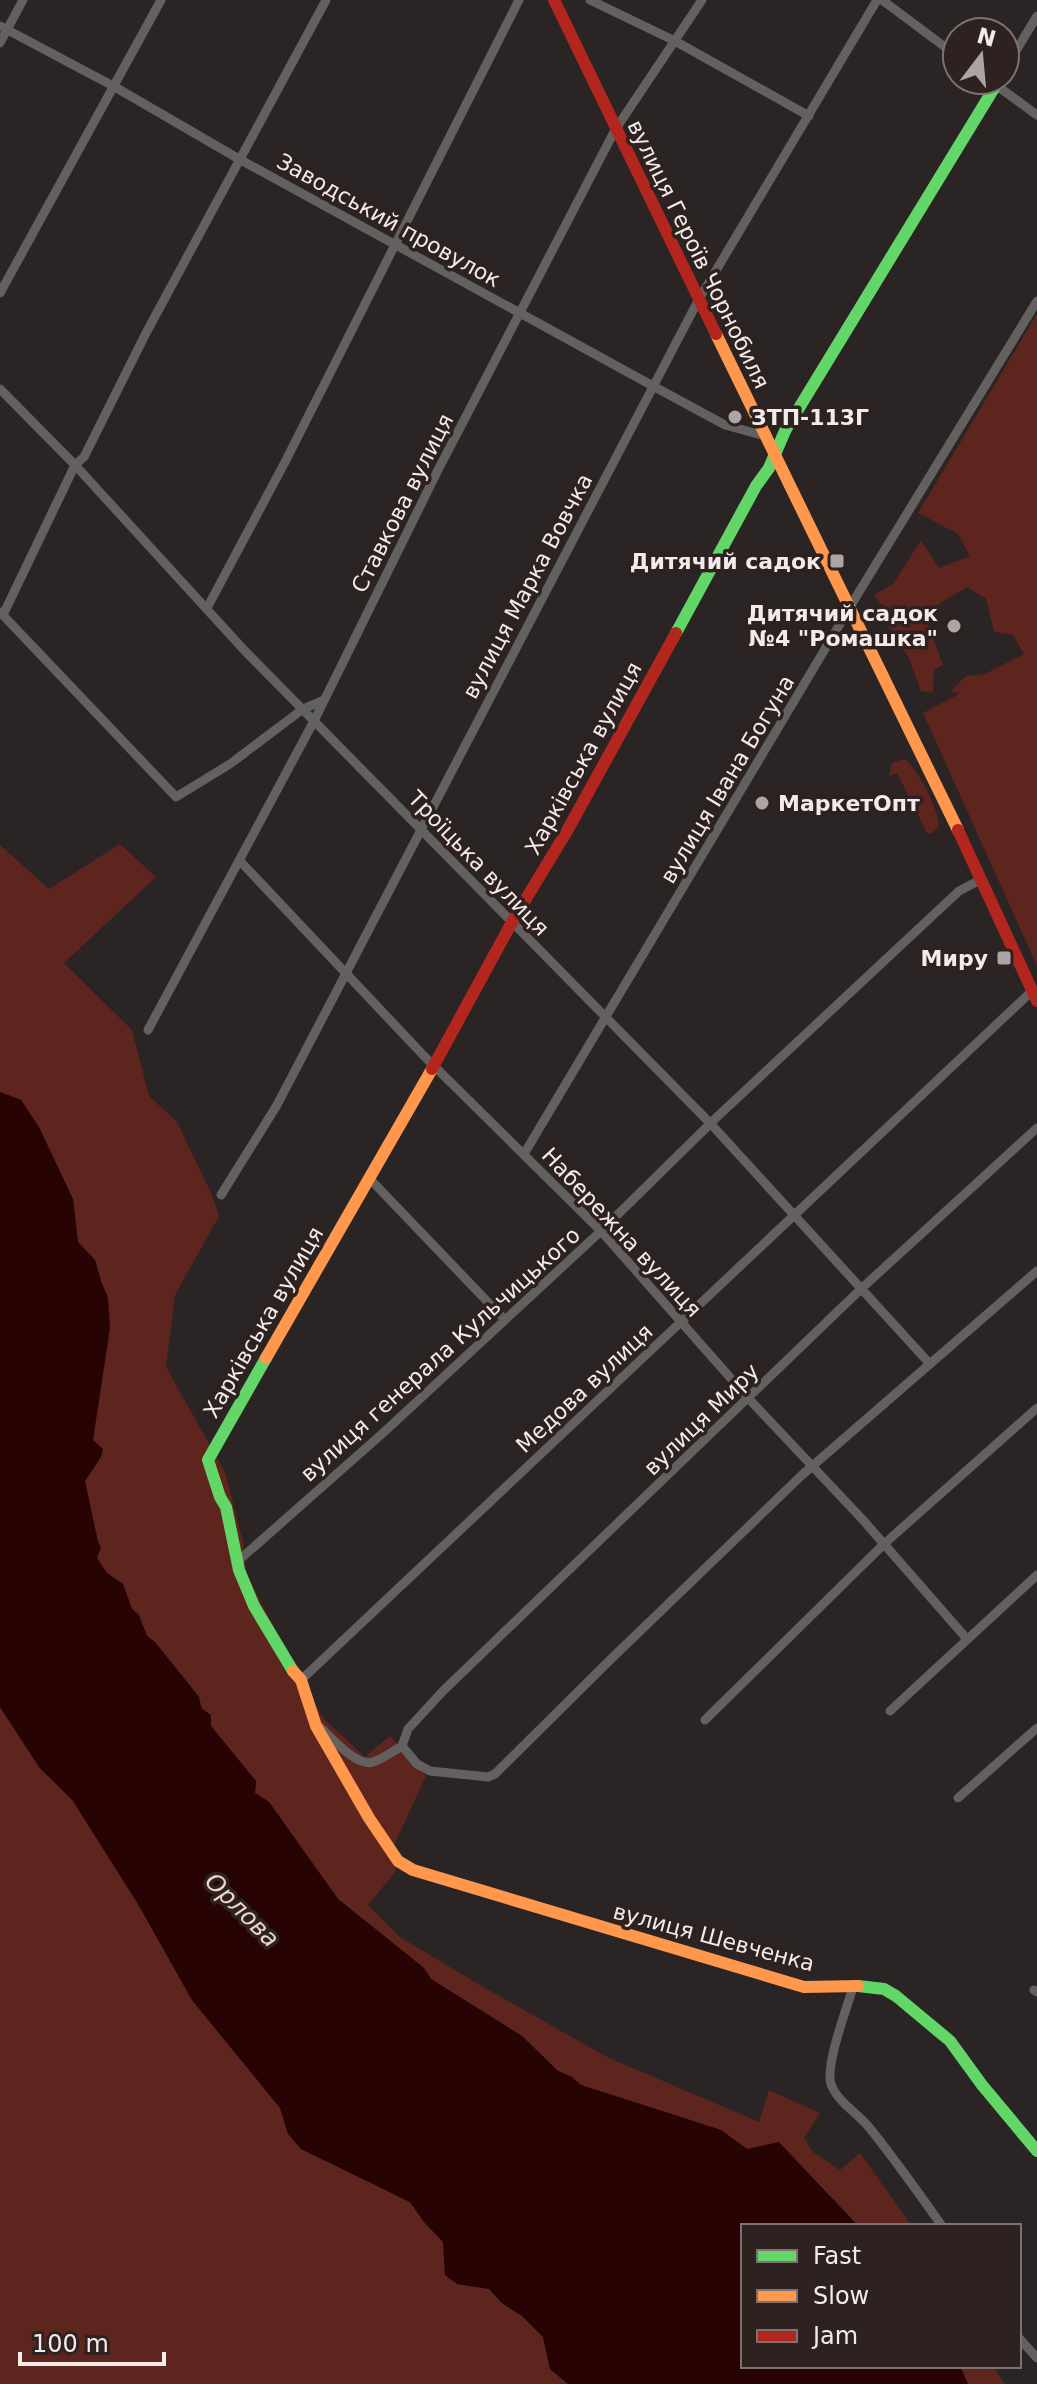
<svg xmlns="http://www.w3.org/2000/svg" width="1037" height="2384" font-family="'DejaVu Sans',sans-serif">
<style>
.green{fill:#5e251e}
.water{fill:#270303}
.lines{fill:none;stroke-linecap:round;stroke-linejoin:round}
.street{stroke:#636060;stroke-width:9}
.fast{stroke:#63d668;stroke-width:12}
.slow{stroke:#ff974d;stroke-width:12}
.jam{stroke:#b3261e;stroke-width:12}
.poi-dot{fill:#ada5a5;stroke:#2e2220;stroke-width:3}
.labels{text-anchor:middle;stroke-width:7;stroke-linejoin:round;paint-order:stroke}
.street-label{font-size:22px;fill:#f3ebea;stroke:#2e2220}
.poi-label{font-size:22px;font-weight:bold;fill:#f3ebea;stroke:#2e2220;text-anchor:end}
.water-label{font-size:24px;font-style:italic;fill:#efd5d0;stroke:#2e2220}
</style>
<rect width="100%" height="100%" fill="#2a2424"/>
<!-- green -->
<g class="green">
<path d="M1037,314V966L923,713L961,693L950,692L966,676L985,674L1024,654L1013,635L994,632L986,599L967,587L924,613L943,665L934,670L933,693L921,691L909,658L888,627L890,616L874,595L893,584L921,540L939,568L970,556L958,534L918,513Z"/>
<path d="M904,759C917,766 940,812 939,827L932,833H927L897,773L889,776L892,763Z"/>
<path d="M120,844L156,877L64,963L132,1030L149,1096L177,1122L212,1195L219,1216L175,1295L166,1367L225,1472L243,1542L246,1575L323,1718L365,1757L390,1736L426,1776L394,1845L396,1871L368,1905L400,1937L483,1987L609,2058L759,2122L769,2090L820,2113L804,2138L813,2152L840,2170L860,2153L912,2226H858L833,2198L747,2149L721,2130L581,2085L572,2077L558,2071L522,2036L431,1979L424,1968L338,1899L269,1802L255,1793L256,1781C235,1756 206,1729 199,1697L155,1642L147,1636L139,1615L132,1609L123,1584L107,1573L97,1558L98,1542L85,1481L101,1457L93,1440L108,1298L101,1281L95,1260L78,1242L73,1199L21,1100L0,1092V845L49,889Z"/>
<path d="M0,1707L39,1767L73,1801L138,1904L192,2000L280,2108L301,2149L410,2202L424,2222L443,2242L445,2275L457,2284L489,2289L502,2303L522,2316L543,2337L550,2369L568,2384H0Z"/>
<path d="M960,2366H993L1005,2384H968Z"/>
</g>
<!-- water -->
<path class="water" d="M0,1092L21,1100L39,1127L73,1199L78,1242L95,1260L101,1281L108,1298L110,1328L93,1440L103,1449L101,1457L85,1481L98,1542L101,1547L97,1558L107,1573L123,1584L132,1609L139,1615L147,1636L155,1642L199,1697L201,1708L211,1715V1726L256,1781L255,1793L269,1802L338,1899L424,1968L431,1979L522,2036L558,2071L572,2077L581,2085L721,2130L747,2149L779,2142L858,2226H743V2366H960L968,2384H568L550,2369L543,2337L522,2316L502,2303L489,2289L457,2284L445,2275L443,2242L424,2222L410,2202L301,2149L288,2134L280,2108L192,2000L138,1904L73,1801L39,1767L0,1707Z"/>
<g class="lines">
<!-- street -->
<g class="street">
<path d="M590,0L675,41L809,116"/>
<path d="M882,0L957,56"/>
<path d="M0,26L115,87L239,159L653,386L725,425L765,436"/>
<path d="M0,43L23,0"/>
<path d="M1005,69L1037,16"/>
<path d="M989,80L1037,115"/>
<path d="M0,293L161,0"/>
<path d="M0,389L75,465L245,651L710,1123L930,1364"/>
<path d="M207,608L284,464L519,0"/>
<path d="M0,612L176,797L230,764L303,709L322,701"/>
<path d="M3,615L75,465L84,457L146,333L326,0"/>
<path d="M240,861L424,1056L601,1231L749,1399L863,1520L967,1639"/>
<path d="M148,1030L314,721L438,470L615,130L702,0"/>
<path d="M524,1154L859,592L1037,301"/>
<path d="M369,1178L505,1320"/>
<path d="M221,1195L277,1105L699,299L877,0"/>
<path d="M238,1561L383,1433L601,1231L718,1116L959,891L982,879"/>
<path d="M301,1680L1032,991"/>
<path d="M890,1711L1037,1575"/>
<path d="M705,1720L884,1544L1037,1408"/>
<path d="M320,1727C331,1737 357,1768 373,1762C383,1759 393,1751 402,1746"/>
<path d="M402,1746L408,1729L443,1691L862,1288L1037,1128"/>
<path d="M402,1746L417,1764L430,1771L488,1777L495,1774L610,1660L802,1475L1037,1271"/>
<path d="M958,1798L1037,1728"/>
<path d="M853,1987C847,2008 825,2065 831,2084C836,2100 857,2113 868,2126C894,2158 918,2192 942,2226"/>
<path d="M1034,1990L1037,1992"/>
<path d="M1019,2338L1037,2358"/>
</g>
<!-- fast -->
<g class="fast">
<path d="M676,633L756,486L769,468L785,431L999,80"/>
<path d="M266,1358L208,1460L220,1497L226,1507L239,1570L254,1606L293,1671"/>
<path d="M858,1986L884,1989L896,1996L950,2041L982,2085L1037,2151"/>
</g>
<!-- slow -->
<g class="slow">
<path d="M716,334L958,830"/>
<path d="M266,1358L432,1069"/>
<path d="M293,1671L301,1680L316,1726L369,1818L398,1861L413,1870L804,1987L858,1986"/>
</g>
<!-- jam -->
<g class="jam">
<path d="M554,0L716,334"/>
<path d="M958,830L1037,1001"/>
<path d="M432,1069L512,922L567,831L676,633"/>
</g>
</g>
<!-- markers -->
<g class="poi-dot">
<circle cx="735" cy="417" r="8"/>
<rect x="829" y="553" width="16" height="16" rx="4"/>
<circle cx="954" cy="626" r="8"/>
<circle cx="762" cy="803" r="8"/>
<rect x="996" y="950" width="16" height="16" rx="4"/>
</g>
<g class="labels">
<!-- street labels -->
<g class="street-label">
<text transform="translate(389 220) rotate(29)" y="8">Заводський провулок</text>
<text transform="translate(699 254) rotate(64)" y="8">вулиця Героїв Чорнобиля</text>
<text transform="translate(402 503) rotate(-63)" y="8">Ставкова вулиця</text>
<text transform="translate(527 586) rotate(-62)" y="8">вулиця Марка Вовчка</text>
<text transform="translate(583 758) rotate(-61)" y="8">Харківська вулиця</text>
<text transform="translate(727 779) rotate(-59)" y="8">вулиця Івана Богуна</text>
<text transform="translate(479 863) rotate(46)" y="8">Троїцька вулиця</text>
<text transform="translate(622 1232) rotate(47)" y="8">Набережна вулиця</text>
<text transform="translate(263 1322) rotate(-60)" y="8">Харківська вулиця</text>
<text transform="translate(440 1354) rotate(-42)" y="8">вулиця генерала Кульчицького</text>
<text transform="translate(584 1388) rotate(-43)" y="8">Медова вулиця</text>
<text transform="translate(701 1419) rotate(-44)" y="8">вулиця Миру</text>
<text transform="translate(714 1937) rotate(15)" y="8">вулиця Шевченка</text>
</g>
<!-- poi labels -->
<g class="poi-label">
<text x="751" y="425" text-anchor="start">ЗТП-113Г</text>
<text x="821" y="569">Дитячий садок</text>
<text x="938" y="621">Дитячий садок<tspan x="938" dy="25">№4 "Ромашка"</tspan></text>
<text x="778" y="811" text-anchor="start">МаркетОпт</text>
<text x="988" y="966">Миру</text>
</g>
<!-- water labels -->
<g class="water-label">
<text transform="translate(242 1910) rotate(45)" y="8">Орлова</text>
</g>
</g>
<!-- legend -->
<rect x="741" y="2224" width="280" height="144" fill="#2e2220" stroke="#7d7271" stroke-width="2"/>
<rect x="757" y="2250" width="40" height="12" fill="#63d668" stroke="#7d7271" stroke-width="2"/>
<text x="813" y="2264" font-size="24" fill="#f3ebea">Fast</text>
<rect x="757" y="2290" width="40" height="12" fill="#ff974d" stroke="#7d7271" stroke-width="2"/>
<text x="813" y="2304" font-size="24" fill="#f3ebea">Slow</text>
<rect x="757" y="2330" width="40" height="12" fill="#b3261e" stroke="#7d7271" stroke-width="2"/>
<text x="813" y="2344" font-size="24" fill="#f3ebea">Jam</text>
<!-- north arrow -->
<g transform="translate(981 56) rotate(16)"><circle r="38" fill="#2e2220" stroke="#7d7271" stroke-width="2"/>
<path d="M0-6L14 30L0 20L-14 30Z" fill="#ada5a5"/>
<text y="-12" font-size="22" font-weight="bold" text-anchor="middle" fill="#f3ebea">N</text>
</g>
<!-- scale -->
<path d="M20 2352v12h144v-12" fill="none" stroke="#f3ebea" stroke-width="4"/>
<text x="32" y="2352" font-size="24" fill="#f3ebea" stroke="#2e2220" stroke-width="6" paint-order="stroke">100 m</text>
</svg>
